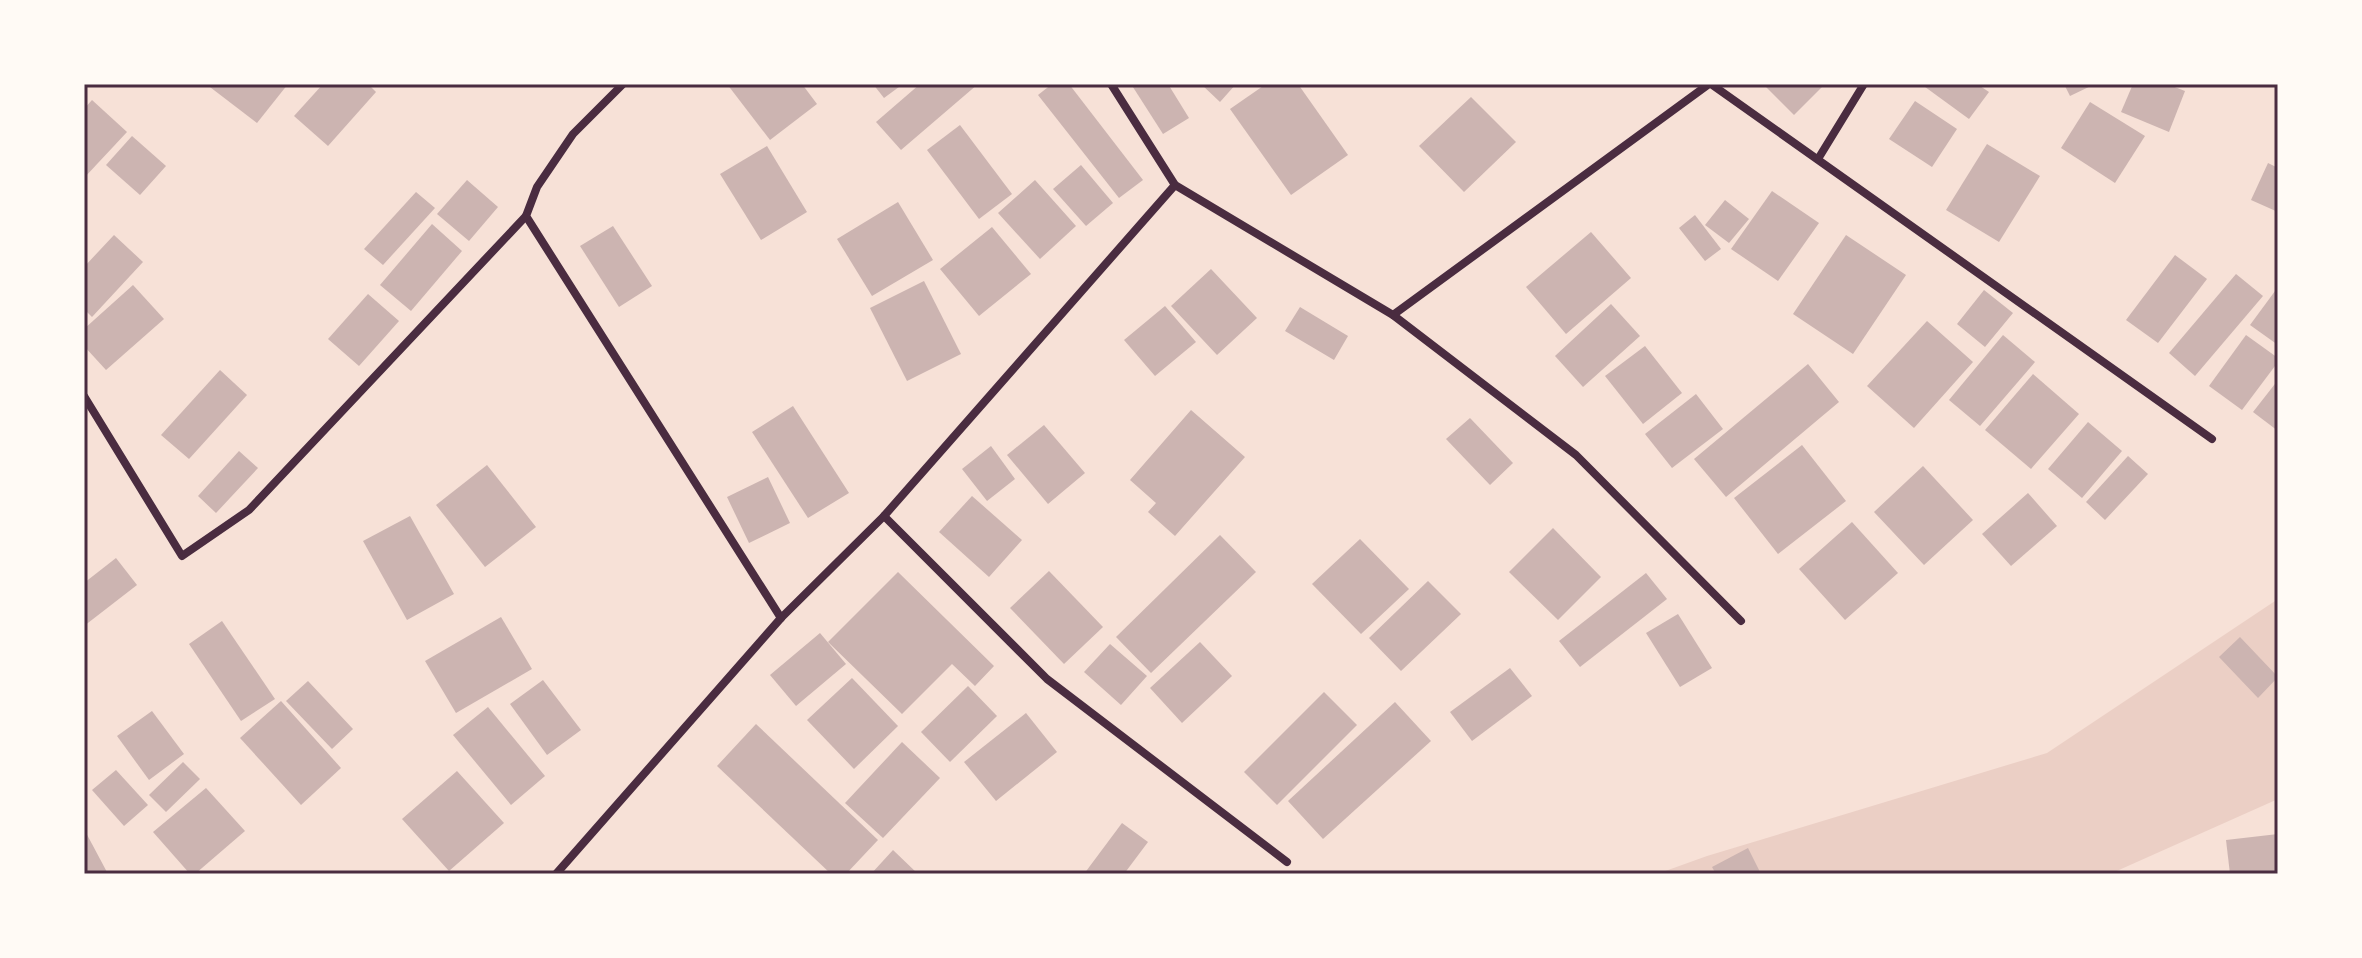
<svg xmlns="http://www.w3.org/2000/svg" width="2362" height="958" font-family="'Roboto Condensed',sans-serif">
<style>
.green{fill:#ebcfc5}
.building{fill:#ccb4b1}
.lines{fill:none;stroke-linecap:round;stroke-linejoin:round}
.minor{stroke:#4a2c40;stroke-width:8}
.neatline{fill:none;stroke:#4a2c40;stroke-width:3}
</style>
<rect width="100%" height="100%" fill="#f7e1d7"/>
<!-- green -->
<path class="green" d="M2278,599V799L2110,874H1657L1707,856L2047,753Z"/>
<!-- building -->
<g class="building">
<path d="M206,84H288L257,123Z"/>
<path d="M323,84H368L376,92L328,146L294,116Z"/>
<path d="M727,84H802L817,104L770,140Z"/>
<path d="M873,84H903L884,98Z"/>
<path d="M920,84H978L901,150L876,122Z"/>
<path d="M1052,84H1069L1143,180L1119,198L1038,95Z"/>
<path d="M1131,84H1168L1189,118L1163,134Z"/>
<path d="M1201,84H1236L1220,102Z"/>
<path d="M1266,84H1298L1348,155L1291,195L1230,109Z"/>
<path d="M1763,84H1825L1794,115Z"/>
<path d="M1921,84H1977L1989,92L1969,119Z"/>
<path d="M2064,84H2095L2070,96Z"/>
<path d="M2133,84H2167L2185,91L2169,132L2121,112Z"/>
<path d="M1471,97L1516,142L1464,192L1419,146Z"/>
<path d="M92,100L127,132L84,178V109Z"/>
<path d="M1915,101L1957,129L1932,167L1889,139Z"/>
<path d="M2090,102L2145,136L2115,183L2061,148Z"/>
<path d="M960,125L1012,194L979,219L927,150Z"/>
<path d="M132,136L166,166L140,195L106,165Z"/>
<path d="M1987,144L2040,176L1999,242L1946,210Z"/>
<path d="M767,146L807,212L761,240L720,174Z"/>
<path d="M2268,163L2278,168V212L2251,200Z"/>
<path d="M1081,165L1113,203L1086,226L1053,189Z"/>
<path d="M467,180L498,207L469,241L437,214Z"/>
<path d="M1035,180L1076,226L1040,259L998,213Z"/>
<path d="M1772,191L1819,223L1778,281L1731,249Z"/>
<path d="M416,192L435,208L383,265L364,249Z"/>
<path d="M1725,200L1749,219L1729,243L1705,225Z"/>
<path d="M898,202L933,260L872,296L837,239Z"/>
<path d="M1695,215L1721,249L1705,261L1679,228Z"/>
<path d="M432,224L462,251L411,311L380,285Z"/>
<path d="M613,226L652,286L619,307L580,246Z"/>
<path d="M992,227L1031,274L979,316L940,269Z"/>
<path d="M1591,232L1631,278L1566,334L1526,287Z"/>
<path d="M114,235L143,262L92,317L84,309V267Z"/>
<path d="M1846,235L1906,275L1853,354L1793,314Z"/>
<path d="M2175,255L2207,279L2158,343L2126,320Z"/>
<path d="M1211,269L1257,318L1217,355L1171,306Z"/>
<path d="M2236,274L2263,296L2195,376L2169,353Z"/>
<path d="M924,281L961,354L907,381L870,308Z"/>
<path d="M133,285L164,319L106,370L84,346V329Z"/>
<path d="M2278,287V345L2250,325Z"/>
<path d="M1984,290L2013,313L1985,347L1957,324Z"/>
<path d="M368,294L399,321L359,366L328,339Z"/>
<path d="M1611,304L1640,336L1583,387L1555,356Z"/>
<path d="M1165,306L1196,342L1155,376L1124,340Z"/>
<path d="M1300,307L1348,336L1334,360L1285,331Z"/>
<path d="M1927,321L1973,362L1914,428L1867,386Z"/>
<path d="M2003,335L2035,362L1980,426L1949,400Z"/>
<path d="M2246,335L2278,358V362L2242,410L2209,386Z"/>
<path d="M1645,346L1682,393L1643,424L1605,376Z"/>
<path d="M1808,364L1839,402L1726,497L1694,459Z"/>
<path d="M220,370L247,395L189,459L161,435Z"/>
<path d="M2033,374L2079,414L2031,469L1985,430Z"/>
<path d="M2278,380V431L2253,412Z"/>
<path d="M1696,394L1723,429L1672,468L1645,434Z"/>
<path d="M793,406L849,493L808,518L752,432Z"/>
<path d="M1191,410L1245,457L1175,536L1148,512L1156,503L1130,480Z"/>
<path d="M1470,418L1513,463L1490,485L1446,439Z"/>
<path d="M2088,422L2122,451L2082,498L2048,469Z"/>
<path d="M1044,425L1085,473L1048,504L1007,455Z"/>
<path d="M1802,445L1846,501L1778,554L1734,498Z"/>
<path d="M991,446L1015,479L987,501L962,469Z"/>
<path d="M239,451L258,468L216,513L198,496Z"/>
<path d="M2128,456L2148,474L2105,520L2086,502Z"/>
<path d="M487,465L536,527L485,567L436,505Z"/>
<path d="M1923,466L1973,520L1924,565L1874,512Z"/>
<path d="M768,477L790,523L749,543L727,497Z"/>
<path d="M2028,493L2057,526L2011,566L1982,534Z"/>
<path d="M972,496L1022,540L989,577L939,532Z"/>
<path d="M410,516L454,594L407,620L363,541Z"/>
<path d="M1852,522L1898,573L1845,620L1799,569Z"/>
<path d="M1553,528L1601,577L1558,620L1509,572Z"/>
<path d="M1220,535L1256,572L1151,673L1116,637Z"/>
<path d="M1360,539L1409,589L1361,634L1312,584Z"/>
<path d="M116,558L137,585L84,626V583Z"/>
<path d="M1049,571L1103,627L1064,664L1010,608Z"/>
<path d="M898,572L994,666L975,686L952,664L902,714L828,642Z"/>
<path d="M1646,573L1667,599L1580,667L1559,641Z"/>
<path d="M1428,581L1461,614L1401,671L1369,638Z"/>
<path d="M1678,614L1712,668L1680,687L1646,633Z"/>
<path d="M501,617L532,669L456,713L425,661Z"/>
<path d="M222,621L275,699L241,721L189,644Z"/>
<path d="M820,633L846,664L796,706L770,675Z"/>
<path d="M2240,637L2278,677L2258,698L2219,657Z"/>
<path d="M1200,642L1232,676L1182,723L1150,688Z"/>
<path d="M1110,644L1147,676L1121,705L1084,672Z"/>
<path d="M1510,668L1532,696L1472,741L1450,712Z"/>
<path d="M852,678L898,726L854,769L807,720Z"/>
<path d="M543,680L581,730L547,755L510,704Z"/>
<path d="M308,681L353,729L332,749L286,701Z"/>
<path d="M968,686L997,716L950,762L921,732Z"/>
<path d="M1324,692L1357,725L1277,805L1244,772Z"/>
<path d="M281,701L341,768L301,805L240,738Z"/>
<path d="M1395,702L1431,741L1323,839L1288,801Z"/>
<path d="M488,707L545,776L511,805L453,735Z"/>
<path d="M152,711L184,754L149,780L117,736Z"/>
<path d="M1026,713L1057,752L996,801L964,762Z"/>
<path d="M756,724L878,840L846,874H831L717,766Z"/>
<path d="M902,742L940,778L883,838L845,803Z"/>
<path d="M183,762L200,779L166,812L149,795Z"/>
<path d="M116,770L148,805L124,826L92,790Z"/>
<path d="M457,771L504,823L449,871L402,819Z"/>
<path d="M206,788L245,831L195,874H190L153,832Z"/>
<path d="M1122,823L1148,842L1124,874H1084Z"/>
<path d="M84,829L108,874H84Z"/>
<path d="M2278,834V874H2230L2226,840Z"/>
<path d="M1748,848L1761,874H1716L1712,867Z"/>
<path d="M893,850L918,874H871Z"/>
</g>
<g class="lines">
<!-- minor -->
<g class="minor">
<path d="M623,84L573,134L537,187L526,216L781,618"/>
<path d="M1111,84L1175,185L1393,315L1576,455L1741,621"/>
<path d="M1711,84L2212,439"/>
<path d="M1818,159L1864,84"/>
<path d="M1393,315L1709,84"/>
<path d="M84,396L182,556L249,510L526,216"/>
<path d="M884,516L1047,679L1287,862"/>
<path d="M556,874L781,618L884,516L1175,185"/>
</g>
</g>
<!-- border -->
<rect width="2362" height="958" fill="none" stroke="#fffaf5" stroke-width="172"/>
<rect x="86" y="86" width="2190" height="786" class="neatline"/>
</svg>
